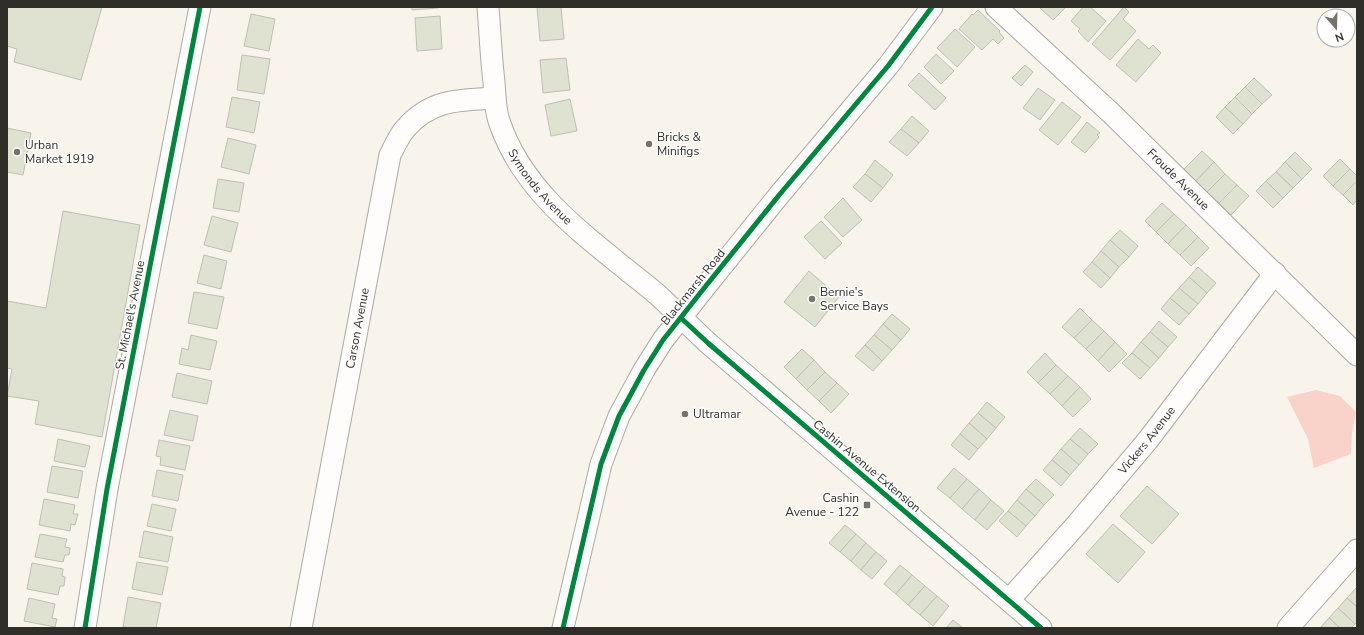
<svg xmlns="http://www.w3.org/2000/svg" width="1364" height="635" font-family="'Nunito Sans',sans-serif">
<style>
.green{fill:#f9d3ca}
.building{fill:#dfe2d1;stroke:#bebeb6}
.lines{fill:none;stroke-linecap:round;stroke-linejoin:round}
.minor-casing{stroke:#acaaa3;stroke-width:23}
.minor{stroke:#fefdfc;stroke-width:21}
.cycleway-casing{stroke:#fff;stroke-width:8}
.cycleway{stroke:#00873e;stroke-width:5}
.poi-dot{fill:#76736c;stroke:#fff;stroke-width:1.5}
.labels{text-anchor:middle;stroke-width:3;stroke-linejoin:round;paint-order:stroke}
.poi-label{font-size:12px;fill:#302e28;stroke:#fff;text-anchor:start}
.street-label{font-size:12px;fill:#302e28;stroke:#fff}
</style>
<rect width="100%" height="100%" fill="#f8f4eb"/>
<!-- green -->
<path class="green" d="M1316,390L1340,396L1356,412L1352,433L1351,454L1314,468L1308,439L1287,397Z"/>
<!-- building -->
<g class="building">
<path d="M7,7H102L81,80L14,62L17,49L7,46Z"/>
<path d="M412,7H438V8L412,10Z"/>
<path d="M537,7H561L564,39L540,41Z"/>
<path d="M1041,7H1066L1053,20L1040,8Z"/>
<path d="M1083,7H1090L1106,21L1088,42L1078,31L1080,29L1071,21Z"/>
<path d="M1124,7L1129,12L1123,19L1136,31L1110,60L1092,44Z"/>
<path d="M978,10L1000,31L999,32L1004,38L998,44L993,39L982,50L959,29L972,14L973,15Z"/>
<path d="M251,14L275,19L269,51L244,46Z"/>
<path d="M440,16L442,49L417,51L415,18Z"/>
<path d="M955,29L975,47L957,67L937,48Z"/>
<path d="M1138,39L1149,49L1153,45L1161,53L1136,82L1116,65Z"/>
<path d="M936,54L954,71L941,84L924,67Z"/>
<path d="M242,55L270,59L264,94L237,90Z"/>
<path d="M566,58L570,90L543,93L540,60Z"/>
<path d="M1025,65L1033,72L1021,86L1012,78Z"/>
<path d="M919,73L946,98L935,110L908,85Z"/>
<path d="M1254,78L1272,95L1262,104L1245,87Z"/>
<path d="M1245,87L1262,104L1252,114L1235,97Z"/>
<path d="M1038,88L1055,100L1040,120L1023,108Z"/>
<path d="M232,97L260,102L254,133L226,127Z"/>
<path d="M1235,97L1252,114L1243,124L1225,107Z"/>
<path d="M570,99L577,131L551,136L545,105Z"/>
<path d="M1062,102L1081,117L1058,145L1039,130Z"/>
<path d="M1225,107L1243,124L1233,134L1216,117Z"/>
<path d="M912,116L929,131L919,143L901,129Z"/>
<path d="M1087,122L1100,133L1097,135L1099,137L1085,153L1071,142Z"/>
<path d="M7,128L31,133L23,175L7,172Z"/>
<path d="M901,129L919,143L907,156L889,142Z"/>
<path d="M228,138L256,145L249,174L221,167Z"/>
<path d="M1202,151L1214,162L1196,181L1184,169Z"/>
<path d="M1295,152L1312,169L1302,179L1285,162Z"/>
<path d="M1340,159L1350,169L1333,186L1323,176Z"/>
<path d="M875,160L893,175L883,188L865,174Z"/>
<path d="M1214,162L1225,174L1207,192L1196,181Z"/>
<path d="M1285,162L1302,179L1293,188L1276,172Z"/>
<path d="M1350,169L1357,176V181L1343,195L1333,186Z"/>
<path d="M1276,172L1293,188L1283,198L1266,181Z"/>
<path d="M865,174L883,188L871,202L853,187Z"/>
<path d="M1225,174L1237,185L1219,203L1207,192Z"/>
<path d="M218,179L244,183L239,212L213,208Z"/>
<path d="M1266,181L1283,198L1273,208L1256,191Z"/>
<path d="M1357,181V200L1353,205L1343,195Z"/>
<path d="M1237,185L1249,196L1231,215L1219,203Z"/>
<path d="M843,198L862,220L843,237L824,217Z"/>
<path d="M1162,203L1174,214L1156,232L1145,221Z"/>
<path d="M63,211L140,225L102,437L35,424L39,401L7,396L12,369L7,368V301L46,308Z"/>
<path d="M1174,214L1186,225L1168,244L1156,232Z"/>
<path d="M212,216L238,223L231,252L204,245Z"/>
<path d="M821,221L842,243L825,259L804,237Z"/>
<path d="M1186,225L1198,237L1180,255L1168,244Z"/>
<path d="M1120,230L1138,246L1129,257L1110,240Z"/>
<path d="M1198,237L1209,248L1191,266L1180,255Z"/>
<path d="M1110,240L1129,257L1119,267L1101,251Z"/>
<path d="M1101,251L1119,267L1110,278L1092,262Z"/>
<path d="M204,255L227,261L221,289L197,283Z"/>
<path d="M1092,262L1110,278L1101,288L1083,272Z"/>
<path d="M1198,267L1216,283L1207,293L1189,277Z"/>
<path d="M809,271L839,297L815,327L784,302Z"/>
<path d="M1189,277L1207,293L1198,304L1179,288Z"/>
<path d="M1179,288L1198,304L1189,314L1170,298Z"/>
<path d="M194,292L224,297L217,329L188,323Z"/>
<path d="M1170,298L1189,314L1179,325L1161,309Z"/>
<path d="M1080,308L1092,320L1074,338L1062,327Z"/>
<path d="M892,314L910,329L901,340L883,324Z"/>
<path d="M1092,320L1104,331L1086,349L1074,338Z"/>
<path d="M1159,321L1177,337L1168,347L1150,332Z"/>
<path d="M883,324L901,340L892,350L874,335Z"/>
<path d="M1104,331L1115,342L1098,361L1086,349Z"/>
<path d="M1150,332L1168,347L1159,358L1141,342Z"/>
<path d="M191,335L217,341L210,370L179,364L182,348L188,350Z"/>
<path d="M874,335L892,350L882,361L865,345Z"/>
<path d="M1115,342L1127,354L1109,372L1098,361Z"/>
<path d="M1141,342L1159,358L1150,368L1132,353Z"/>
<path d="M865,345L882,361L873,371L855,356Z"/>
<path d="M802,349L814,360L796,379L784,367Z"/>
<path d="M1045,353L1056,365L1038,383L1027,372Z"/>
<path d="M1132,353L1150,368L1140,379L1122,363Z"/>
<path d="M814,360L825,372L807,390L796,379Z"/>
<path d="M1056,365L1068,376L1050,394L1038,383Z"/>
<path d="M825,372L837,383L819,401L807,390Z"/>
<path d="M177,373L212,381L207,404L172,397Z"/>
<path d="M1068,376L1080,387L1062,406L1050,394Z"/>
<path d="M837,383L849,394L831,413L819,401Z"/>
<path d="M1080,387L1091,399L1073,417L1062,406Z"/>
<path d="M987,402L1005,417L996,428L978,413Z"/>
<path d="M170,410L198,416L193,441L164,435Z"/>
<path d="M978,413L996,428L987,439L969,423Z"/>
<path d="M969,423L987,439L978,449L960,434Z"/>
<path d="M1080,428L1098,444L1088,454L1070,439Z"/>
<path d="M960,434L978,449L969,460L951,445Z"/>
<path d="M58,439L90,446L85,467L54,461Z"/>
<path d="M1070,439L1088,454L1079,465L1061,449Z"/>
<path d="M159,440L190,446L185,470L160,465L161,457L156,456Z"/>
<path d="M1061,449L1079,465L1070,475L1052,460Z"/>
<path d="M1052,460L1070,475L1061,486L1043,470Z"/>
<path d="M52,466L83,471L78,498L47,492Z"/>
<path d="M954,468L967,479L950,498L937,488Z"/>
<path d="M157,470L183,475L178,501L152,496Z"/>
<path d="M967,479L979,489L962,509L950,498Z"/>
<path d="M1036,479L1054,495L1044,505L1026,489Z"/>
<path d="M1147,486L1179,514L1152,544L1120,516Z"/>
<path d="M979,489L991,500L975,520L962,509Z"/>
<path d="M1026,489L1044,505L1035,516L1017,500Z"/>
<path d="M44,499L75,505L73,514H78L75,525L71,524L70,531L39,525Z"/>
<path d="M991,500L1004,511L987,530L975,520Z"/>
<path d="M1017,500L1035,516L1026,526L1008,511Z"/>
<path d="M152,504L176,509L171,531L147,526Z"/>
<path d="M1008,511L1026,526L1017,537L999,521Z"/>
<path d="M1113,524L1145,552L1118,583L1086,554Z"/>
<path d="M845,525L856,534L840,552L829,543Z"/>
<path d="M144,531L173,537L168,562L139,557Z"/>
<path d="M40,534L67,539L65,547L70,548L69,555H65L63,562L35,557Z"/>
<path d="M856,534L866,543L851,561L840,552Z"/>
<path d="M866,543L876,552L861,570L851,561Z"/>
<path d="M876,552L887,561L872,579L861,570Z"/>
<path d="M137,562L168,567L162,595L132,589Z"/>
<path d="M32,563L63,569L62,576L65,577L64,586H60L58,595L27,589Z"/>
<path d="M900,565L912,575L896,594L884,584Z"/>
<path d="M912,575L925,586L908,605L896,594Z"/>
<path d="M925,586L937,596L920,615L908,605Z"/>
<path d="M1356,588L1357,589V607L1347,598Z"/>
<path d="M937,596L949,606L933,626L920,615Z"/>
<path d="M128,597L161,603L156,628H131L123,627Z"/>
<path d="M29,598L55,604L52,618L57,619L55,627L24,621Z"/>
<path d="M1347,598L1357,607V622L1355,624L1338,608Z"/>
<path d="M1338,608L1355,624L1351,628H1340L1329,618Z"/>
<path d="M1329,618L1340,628H1320Z"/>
<path d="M953,620L963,628H946Z"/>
</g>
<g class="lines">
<!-- minor casing -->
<g class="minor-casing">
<g id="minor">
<path id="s1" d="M488,7C490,32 491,57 494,82C495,95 495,109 499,121C521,187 575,228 627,270C638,279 649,287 660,297C676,312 692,328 708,343L1041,628"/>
<path id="s2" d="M996,7L1112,114L1357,355"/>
<path id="s3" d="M1009,600L1077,524L1148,440L1275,273"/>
<path d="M85,628L107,489L200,7"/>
<path id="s4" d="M301,628L390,155C395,146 399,135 406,128C431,99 460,100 495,98"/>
<path d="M563,628L601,464L619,416L644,370L663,340L705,287L780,194L888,66L932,7"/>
<path d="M1288,628L1357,550"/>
</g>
</g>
<!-- minor -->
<use href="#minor" class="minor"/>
<!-- cycleway casing -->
<g class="cycleway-casing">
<g id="cycleway">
<path d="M681,318L708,343L1041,628"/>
<path d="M85,628L107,489L200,7"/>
<path d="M563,628L601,464L619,416L644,370L663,340L705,287L780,194L888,66L932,7"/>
</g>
</g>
<!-- cycleway -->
<use href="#cycleway" class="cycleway"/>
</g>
<!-- markers -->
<g class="poi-dot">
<circle cx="649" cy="144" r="4"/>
<circle cx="17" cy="152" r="4"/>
<circle cx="812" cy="299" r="4"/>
<circle cx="685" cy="414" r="4"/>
<rect x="863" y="501" width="8" height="8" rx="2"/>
</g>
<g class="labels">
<!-- poi labels -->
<g class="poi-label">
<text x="657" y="141">Bricks &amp;<tspan x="657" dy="14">Minifigs</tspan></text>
<text x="25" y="149">Urban<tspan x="25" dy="14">Market 1919</tspan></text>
<text x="820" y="296">Bernie's<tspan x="820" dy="14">Service Bays</tspan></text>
<text x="693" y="418">Ultramar</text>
<text x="859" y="502" text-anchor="end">Cashin<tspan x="859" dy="14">Avenue - 122</tspan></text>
</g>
<!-- street labels -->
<g class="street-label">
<text dy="4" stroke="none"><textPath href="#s2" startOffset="251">Froude Avenue</textPath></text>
<text dy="4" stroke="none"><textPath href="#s1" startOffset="193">Symonds Avenue</textPath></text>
<text transform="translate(693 287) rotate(-51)" y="4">Blackmarsh Road</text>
<text transform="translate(130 315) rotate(-79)" y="4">St. Michael's Avenue</text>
<text dy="4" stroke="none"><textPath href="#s4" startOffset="305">Carson Avenue</textPath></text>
<text dy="4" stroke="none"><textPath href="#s3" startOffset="211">Vickers Avenue</textPath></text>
<text transform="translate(867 466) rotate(40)" y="4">Cashin Avenue Extension</text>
</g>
</g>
<!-- border -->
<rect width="1364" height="635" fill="none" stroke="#302e28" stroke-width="16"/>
<!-- north arrow -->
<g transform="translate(1336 28) rotate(160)"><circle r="19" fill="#ffffff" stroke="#acaba9"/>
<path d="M0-3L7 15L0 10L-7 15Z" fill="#76736c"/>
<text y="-6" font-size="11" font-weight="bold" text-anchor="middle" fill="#302e28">N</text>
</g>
</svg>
